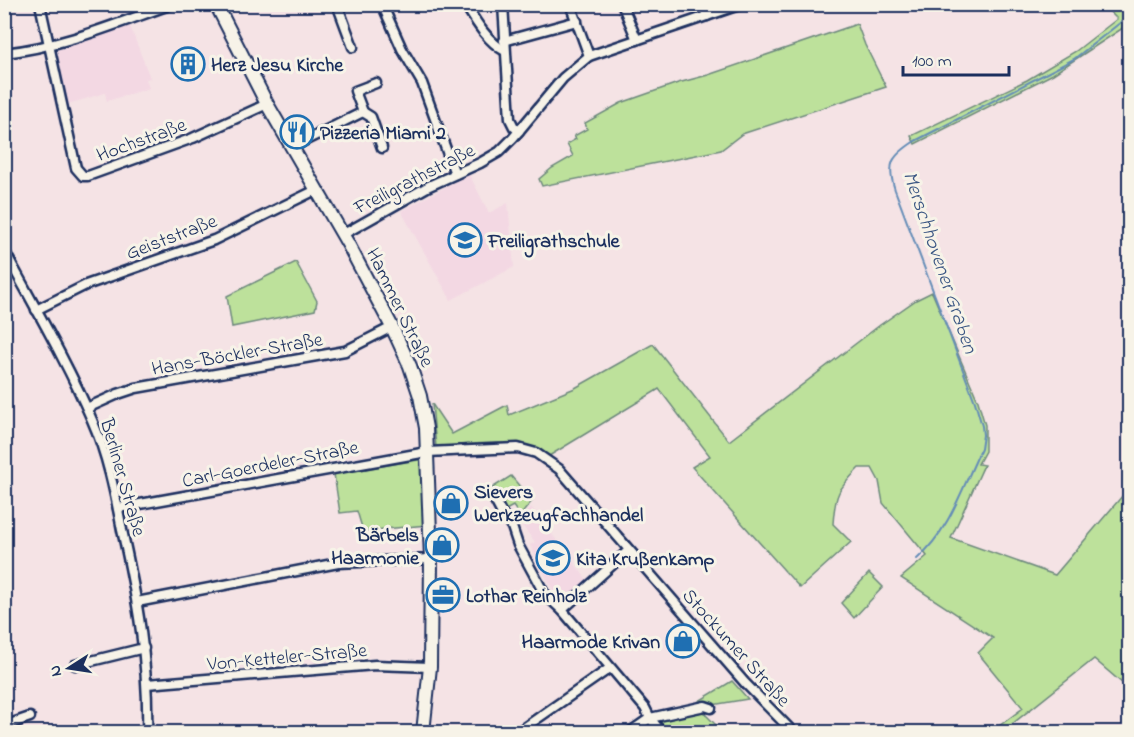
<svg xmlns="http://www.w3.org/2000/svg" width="1134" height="737" font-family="'Indie Flower',sans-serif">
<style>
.built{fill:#f3d8e3}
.green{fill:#bde19b;stroke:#6c887c;stroke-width:1.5}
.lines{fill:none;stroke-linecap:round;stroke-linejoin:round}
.stream{stroke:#648cb7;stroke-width:2}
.street-casing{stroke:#1b2f5e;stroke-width:13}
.secondary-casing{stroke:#1b2f5e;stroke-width:16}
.street{stroke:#f7f3e8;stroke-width:8}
.secondary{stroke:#f7f3e8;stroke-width:12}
.labels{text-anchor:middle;stroke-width:6;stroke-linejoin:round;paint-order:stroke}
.poi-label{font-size:20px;font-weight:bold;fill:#1b2f5e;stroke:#f7f3e8;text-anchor:start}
.street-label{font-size:20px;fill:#1b2f5e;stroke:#f7f3e8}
.water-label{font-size:21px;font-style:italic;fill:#3a5683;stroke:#f7f3e8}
</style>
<rect width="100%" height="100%" fill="#f5e3e5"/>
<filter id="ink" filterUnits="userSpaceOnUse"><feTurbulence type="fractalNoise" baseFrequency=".0167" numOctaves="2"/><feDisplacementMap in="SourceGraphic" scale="12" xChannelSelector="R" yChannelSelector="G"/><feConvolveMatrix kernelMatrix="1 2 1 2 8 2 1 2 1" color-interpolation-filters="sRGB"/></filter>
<g filter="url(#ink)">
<!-- built -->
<g class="built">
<path d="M130,26L150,78L146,79L149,88L107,101L105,93L68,104L57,50Z"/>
<path d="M469,174L489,213L508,203L514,267L451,300L401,211Z"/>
<path d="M531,507L588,581L565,599L556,597L530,545L535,542L519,522Z"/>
</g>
<!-- green -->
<g class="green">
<path d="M1103,5H1129V24L1053,74L915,144L911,136L1027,80L1076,51L1117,19Z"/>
<path d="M857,24L865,45L886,87L742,134L721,150L542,186L539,179L552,168L573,156L567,144L576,139L574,136L587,129L585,123L621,103L678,83L708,75Z"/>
<path d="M296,262L317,301L315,310L232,327L227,296Z"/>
<path d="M932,292L978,401L985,425V451L978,464L984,465L951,538L1055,575L1129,488V689L1094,659L1002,732H991L1023,708L978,653L993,638L901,578L927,556L883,503L879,481L872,468H859C838,490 835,493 833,524L851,542L800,588L692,467L710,456L659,389L549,456C518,435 471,445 436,447L432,404L452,434L507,405L509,415L575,388L653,344L729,441L880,325L916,300Z"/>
<path d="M424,459L427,525L363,531L357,511L340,513L334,474Z"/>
<path d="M511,476L532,501L520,516L513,506L504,511L492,488Z"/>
<path d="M869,573L883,587L854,618L841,603Z"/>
<path d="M732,681L748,699L712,705L699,701Z"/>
<path d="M703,712L719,728L716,732H669L667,728H664V726H662V723H655L658,718Z"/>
</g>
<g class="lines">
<!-- stream -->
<path class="stream" d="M917,559C950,530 962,488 981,449L983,435L982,426L975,402L895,190C886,163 892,156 915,141L1074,59L1130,15"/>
<!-- street casing -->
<g class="street-casing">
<g id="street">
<path d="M40,4L76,168L83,176H88L193,138L267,104"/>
<path d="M337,4L353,47"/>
<path d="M382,4L402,49L422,83L455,174"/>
<path d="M465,4C476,22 487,41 505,51"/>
<path d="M503,4L510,119L514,127L519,131"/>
<path d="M570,4L589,56"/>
<path d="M622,4L637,40"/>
<path d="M703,4L707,16"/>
<path d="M504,41L577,21"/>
<path d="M4,53C62,47 118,23 172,4"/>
<path d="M363,112L355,91L376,83"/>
<path d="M292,147L363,112L371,117L382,148"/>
<path d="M342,235L429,186L480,163L499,152L513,138L563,78L589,56L742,4"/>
<path d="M4,250C34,306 67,362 92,420C107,454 115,493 122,530C137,597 149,664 147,732"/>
<path d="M36,310L86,285L214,240L316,190"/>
<path d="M87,408L118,394L136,388L345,351L392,327"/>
<path d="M492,495L501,512L512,527L518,545L544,593L562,610L645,708L650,718L661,732"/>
<path d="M118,508L427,452L518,448L536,453L559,469L745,683L793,732"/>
<path d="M137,602L338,563L431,559"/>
<path d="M562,610L629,550"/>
<path d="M75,665L144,648"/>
<path d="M147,684L375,665L430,667"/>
<path d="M4,726L30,717"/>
<path d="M518,732L610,668"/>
<path d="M630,732L650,718L705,706L711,708"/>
</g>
</g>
<!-- secondary casing -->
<g class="secondary-casing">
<path id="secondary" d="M216,4L267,104L348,244L392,327L410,366L420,396L426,428L431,559L430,667L423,732"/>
</g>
<!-- street -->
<use href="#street" class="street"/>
<!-- secondary -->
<use href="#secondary" class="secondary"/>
</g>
</g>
<!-- icons -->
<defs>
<g id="building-ring" transform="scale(1.725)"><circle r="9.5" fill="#f7f3e8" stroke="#1f6fb2" stroke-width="1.5"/><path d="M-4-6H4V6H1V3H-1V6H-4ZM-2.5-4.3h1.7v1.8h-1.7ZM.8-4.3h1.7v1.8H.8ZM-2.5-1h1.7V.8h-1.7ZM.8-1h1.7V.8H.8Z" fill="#1f6fb2"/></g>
<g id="restaurant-ring" transform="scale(1.725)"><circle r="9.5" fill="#f7f3e8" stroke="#1f6fb2" stroke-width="1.5"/><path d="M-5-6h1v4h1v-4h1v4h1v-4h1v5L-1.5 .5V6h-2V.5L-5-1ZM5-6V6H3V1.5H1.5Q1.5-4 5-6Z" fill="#1f6fb2"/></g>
<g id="school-ring" transform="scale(1.725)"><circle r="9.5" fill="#f7f3e8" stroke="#1f6fb2" stroke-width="1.5"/><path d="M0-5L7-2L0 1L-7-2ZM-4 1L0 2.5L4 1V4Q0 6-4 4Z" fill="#1f6fb2"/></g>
<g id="shop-ring" transform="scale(1.725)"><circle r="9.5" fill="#f7f3e8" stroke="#1f6fb2" stroke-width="1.5"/><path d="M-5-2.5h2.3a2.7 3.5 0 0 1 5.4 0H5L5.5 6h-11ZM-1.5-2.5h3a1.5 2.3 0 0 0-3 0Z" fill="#1f6fb2"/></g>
<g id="office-ring" transform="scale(1.725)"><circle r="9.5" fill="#f7f3e8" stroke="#1f6fb2" stroke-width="1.5"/><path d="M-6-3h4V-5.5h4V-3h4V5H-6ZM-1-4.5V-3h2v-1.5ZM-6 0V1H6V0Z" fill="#1f6fb2"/></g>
</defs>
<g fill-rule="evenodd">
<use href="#building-ring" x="188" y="64"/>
<use href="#restaurant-ring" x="297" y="132"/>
<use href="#school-ring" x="465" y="240"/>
<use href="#shop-ring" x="451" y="503"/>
<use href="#shop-ring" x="442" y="545"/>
<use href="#school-ring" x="553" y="558"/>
<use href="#office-ring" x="443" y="595"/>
<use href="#shop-ring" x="683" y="641"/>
</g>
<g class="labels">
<!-- poi labels -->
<g class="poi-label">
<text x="211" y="71">Herz Jesu Kirche</text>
<text x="320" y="139">Pizzeria Miami 2</text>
<text x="488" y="247">Freiligrathschule</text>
<text x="474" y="498">Sievers<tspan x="474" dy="23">Werkzeugfachhandel</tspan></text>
<text x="419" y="541" text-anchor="end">Bärbels<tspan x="419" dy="23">Haarmonie</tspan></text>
<text x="576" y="565">Kita Krußenkamp</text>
<text x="466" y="602">Lothar Reinholz</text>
<text x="660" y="648" text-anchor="end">Haarmode Krivan</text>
</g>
<!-- street labels -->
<g class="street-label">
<text transform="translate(141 139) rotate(-20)" y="7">Hochstraße</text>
<text transform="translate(414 178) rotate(-27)" y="7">Freiligrathstraße</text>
<text transform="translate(171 236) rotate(-21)" y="7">Geiststraße</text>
<text transform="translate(401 307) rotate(64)" y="7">Hammer Straße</text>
<text transform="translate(237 353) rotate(-10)" y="7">Hans-Böckler-Straße</text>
<text transform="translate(270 463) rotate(-11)" y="7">Carl-Goerdeler-Straße</text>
<text transform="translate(124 477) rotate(74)" y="7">Berliner Straße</text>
<text transform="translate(737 647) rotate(48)" y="7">Stockumer Straße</text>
<text transform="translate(287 656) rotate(-5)" y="7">Von-Ketteler-Straße</text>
</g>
<!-- water labels -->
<g class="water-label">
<text transform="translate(941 262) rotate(71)" y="7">Merschhovener Graben</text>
</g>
</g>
<!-- margin -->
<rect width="1134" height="737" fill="none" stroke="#f7f3e8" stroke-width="24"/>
<rect x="12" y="12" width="1110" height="713" fill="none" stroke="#1b2f5e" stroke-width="2" filter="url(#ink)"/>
<!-- north arrow -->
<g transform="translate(69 668) rotate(258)" stroke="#f7f3e8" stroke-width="4.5" paint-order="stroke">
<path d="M0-4.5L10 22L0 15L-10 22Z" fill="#1b2f5e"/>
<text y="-9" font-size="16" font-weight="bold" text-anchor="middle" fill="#1b2f5e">N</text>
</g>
<!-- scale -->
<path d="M903 66v9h106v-9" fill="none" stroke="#1b2f5e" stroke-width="3"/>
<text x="912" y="66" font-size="18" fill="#1b2f5e" stroke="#f7f3e8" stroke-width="4.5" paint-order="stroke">100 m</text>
</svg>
